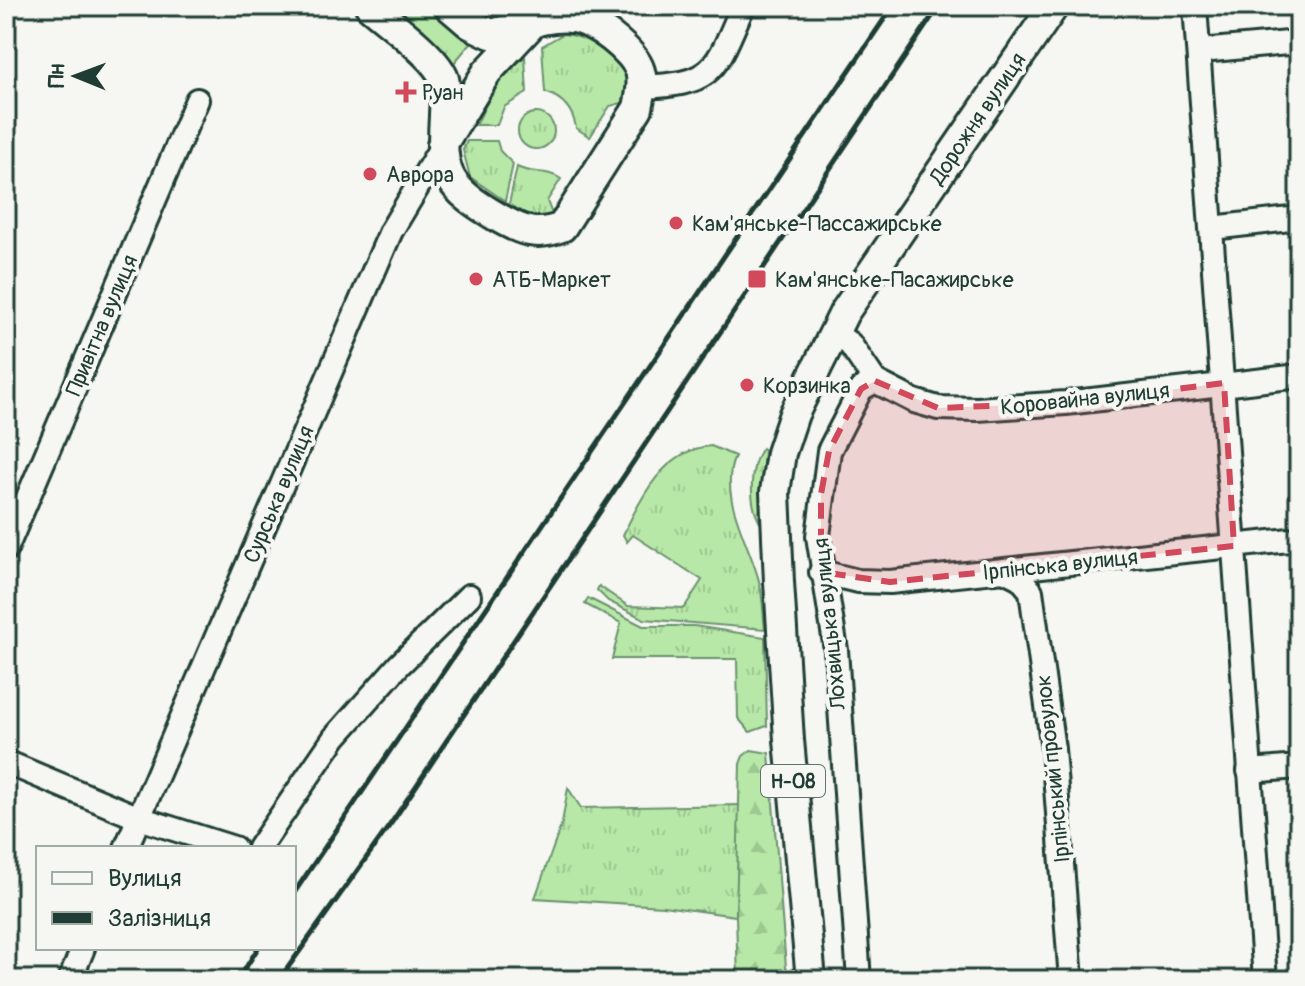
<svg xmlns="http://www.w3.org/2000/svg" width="1305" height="986" font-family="Pangolin,sans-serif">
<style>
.grass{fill:url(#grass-tufts);stroke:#6b926e;stroke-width:2}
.forest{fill:url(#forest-firs);stroke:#6b926e;stroke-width:2}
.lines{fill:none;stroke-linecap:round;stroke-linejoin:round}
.minor-casing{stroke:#1f3d34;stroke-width:28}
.major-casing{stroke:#1f3d34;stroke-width:34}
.minor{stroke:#f6f6f2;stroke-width:22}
.major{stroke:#f6f6f2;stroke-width:28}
.rail{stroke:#1f3d34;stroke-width:5}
.marked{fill:#d1495b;fill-opacity:0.2;stroke:#d1495b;stroke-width:6;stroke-dasharray:16 10;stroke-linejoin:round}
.poi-dot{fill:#d1495b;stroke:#f6f6f2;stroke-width:3}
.labels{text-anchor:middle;stroke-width:8;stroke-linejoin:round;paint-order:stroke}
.shield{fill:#f6f6f2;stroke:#60746d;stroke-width:2}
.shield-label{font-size:20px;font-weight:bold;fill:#1f3d34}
.poi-label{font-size:22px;fill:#1f3d34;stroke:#f6f6f2;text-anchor:start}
.street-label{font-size:22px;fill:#1f3d34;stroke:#f6f6f2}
</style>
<defs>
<pattern id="grass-tufts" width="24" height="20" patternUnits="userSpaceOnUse" patternTransform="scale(2)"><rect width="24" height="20" fill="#b7e8a8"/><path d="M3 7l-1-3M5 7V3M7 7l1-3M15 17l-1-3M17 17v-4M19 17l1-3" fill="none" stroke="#9dc891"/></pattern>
<pattern id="forest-firs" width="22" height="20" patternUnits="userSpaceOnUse" patternTransform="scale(2)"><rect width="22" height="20" fill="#b7e8a8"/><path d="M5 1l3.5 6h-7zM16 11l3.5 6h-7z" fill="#9dc891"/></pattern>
</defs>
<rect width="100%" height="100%" fill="#f6f6f2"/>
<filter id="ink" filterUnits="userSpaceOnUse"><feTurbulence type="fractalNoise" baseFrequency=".0125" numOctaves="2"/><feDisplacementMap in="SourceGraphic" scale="16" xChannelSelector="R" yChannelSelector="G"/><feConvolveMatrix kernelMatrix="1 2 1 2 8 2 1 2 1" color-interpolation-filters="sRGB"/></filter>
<g filter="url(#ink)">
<!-- grass -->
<g class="grass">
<path d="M389,6H438L475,38L454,63Z"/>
<path d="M563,34C588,35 614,59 630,77L629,101L610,106L590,137L576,128C573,109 563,98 545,92L542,46Z"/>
<path d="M525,57L527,93L504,107L497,125H476L498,80Z"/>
<circle cx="536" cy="131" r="18"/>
<path d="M467,141H497L500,151L513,164L505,201L470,177L463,150Z"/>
<path d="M517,167C533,175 546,169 561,179L547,201L552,214L546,220L533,218L509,204Z"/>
<path d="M711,446L735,456C717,497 751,544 760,585C763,599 763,614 765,629L644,619L608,601L597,590L599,586L628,606L684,608L702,580L633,535L627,542L623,535C641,497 665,449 711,446Z"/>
<path d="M762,448L764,450L759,521C749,502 749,466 762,448Z"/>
<path d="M588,598L643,626H694L765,637L767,726L750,732L738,718L737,659H612L621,623L585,604Z"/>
<path d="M568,788L581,808L740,805L736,916L663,906L535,898L562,823Z"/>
</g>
<!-- forest -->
<path class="forest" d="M751,750L769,753L787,980H738L736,916L740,764L743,756Z"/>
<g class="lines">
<!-- minor casing -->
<g class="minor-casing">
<g id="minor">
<path d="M1195,6L1265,980"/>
<path d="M1201,51L1299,42"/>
<path d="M642,87C717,84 715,69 743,6"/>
<path d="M1212,228L1299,218"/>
<path d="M832,332L850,344L875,381"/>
<path d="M875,381L914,401L938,408L977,409L1066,403L1299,376"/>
<path d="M6,549L197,100"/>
<path d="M1006,571L1020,578L1031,591L1053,749L1071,980"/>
<path d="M821,572L858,581L890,582L1299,539"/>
<path d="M6,762L139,818L234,848"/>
<path d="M1249,771L1299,767"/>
<path d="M126,848L391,231L442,146"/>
<path d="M259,848L335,737L399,665L469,596"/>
<path d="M70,980L83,948"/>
<path d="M859,980L836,650L818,536L829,451L861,389L875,381"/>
</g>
</g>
<!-- major casing -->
<g class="major-casing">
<g id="major">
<path d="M370,6C388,22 437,57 444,79C447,90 444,105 444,116C440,176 448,188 499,218C522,231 536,237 562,227L638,108C640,96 644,84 640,71C634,51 593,19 572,18C545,15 517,28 491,34L470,24L449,6"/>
<path d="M442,145L487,72L531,25"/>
<path d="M811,980L789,740L779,582L775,492L781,453L794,414L844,313L1054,6"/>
</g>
</g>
<!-- minor -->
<use href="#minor" class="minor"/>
<!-- major -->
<use href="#major" class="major"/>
<!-- rail -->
<g class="rail">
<path d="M294,893L893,6"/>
<path d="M238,980L258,948"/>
<path d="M279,980L392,822L939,6"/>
</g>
</g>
</g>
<!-- marked area -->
<path class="marked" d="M875,381L938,408L1066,403L1224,383L1234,546L890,582L821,572V494L829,451L861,389Z"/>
<!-- markers -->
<g class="poi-dot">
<path d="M402 80h8v8h8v8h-8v8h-8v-8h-8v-8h8z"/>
<circle cx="370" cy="174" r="8"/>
<circle cx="676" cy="223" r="8"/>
<circle cx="476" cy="279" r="8"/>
<rect x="747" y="269" width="20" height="20" rx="4"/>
<circle cx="747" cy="385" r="8"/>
</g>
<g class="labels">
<!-- shield labels -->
<rect class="shield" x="761" y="765" width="64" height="32" rx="6"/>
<g class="shield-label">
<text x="793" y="788">Н-08</text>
</g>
<!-- poi labels -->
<g class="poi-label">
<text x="422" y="100">Руан</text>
<text x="386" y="182">Аврора</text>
<text x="692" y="231">Кам'янське-Пассажирське</text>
<text x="492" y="287">АТБ-Маркет</text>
<text x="775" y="287">Кам'янське-Пасажирське</text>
<text x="763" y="393">Корзинка</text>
</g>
<!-- street labels -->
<g class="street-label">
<text transform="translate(977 118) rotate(-56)" y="8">Дорожня вулиця</text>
<text transform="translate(101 325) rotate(-67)" y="8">Привітна вулиця</text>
<text transform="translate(1085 398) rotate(-6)" y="8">Коровайна вулиця</text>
<text transform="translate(278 494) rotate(-67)" y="8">Сурська вулиця</text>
<text transform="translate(1060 564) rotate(-6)" y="8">Ірпінська вулиця</text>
<text transform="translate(829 624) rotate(-96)" y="8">Лохвицька вулиця</text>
<text transform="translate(1052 769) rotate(-96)" y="8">Ірпінський провулок</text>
</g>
</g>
<!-- margin -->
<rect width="1305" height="986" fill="none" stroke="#f6f6f2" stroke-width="32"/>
<rect x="16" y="16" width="1273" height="954" fill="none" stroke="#1f3d34" stroke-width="3" filter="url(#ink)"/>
<!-- legend -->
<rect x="36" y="846" width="260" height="104" fill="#f6f6f2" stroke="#a0aca6" stroke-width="2"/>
<rect x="52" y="872" width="40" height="12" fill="#f6f6f2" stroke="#a0aca6" stroke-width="2"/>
<text x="108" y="886" font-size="24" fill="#1f3d34">Вулиця</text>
<rect x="52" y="912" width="40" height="12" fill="#1f3d34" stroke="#a0aca6" stroke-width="2"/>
<text x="108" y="926" font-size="24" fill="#1f3d34">Залізниця</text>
<!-- north arrow -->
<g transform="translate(76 76) rotate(271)" stroke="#f6f6f2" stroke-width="6" paint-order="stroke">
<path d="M0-6L14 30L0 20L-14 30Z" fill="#1f3d34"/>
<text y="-12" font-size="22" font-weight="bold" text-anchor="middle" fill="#1f3d34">Пн</text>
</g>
</svg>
